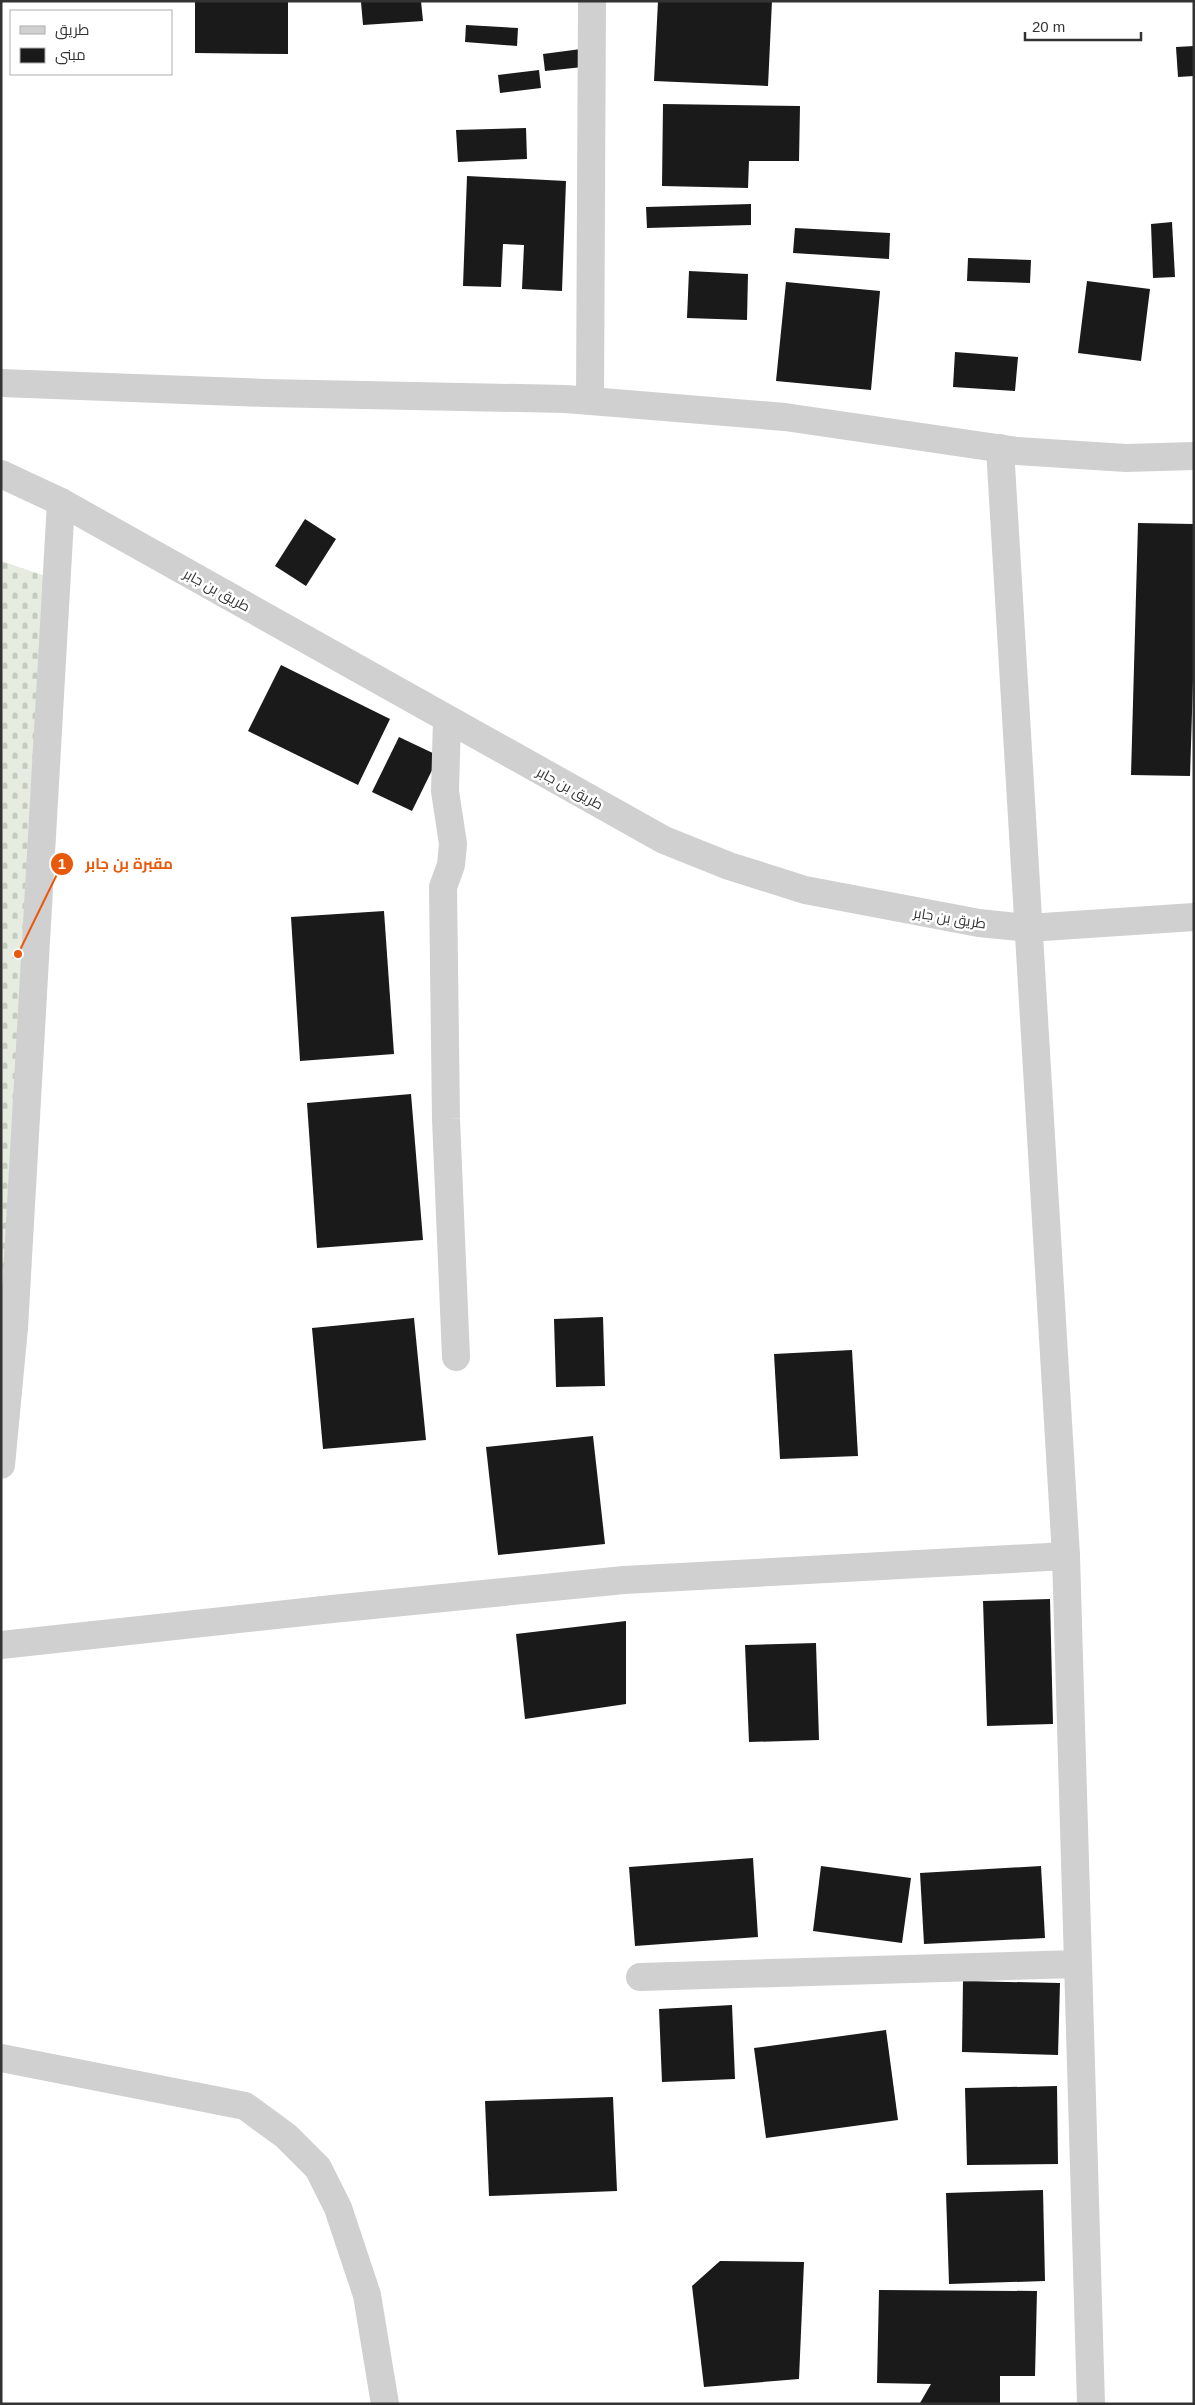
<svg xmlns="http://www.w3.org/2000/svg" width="1195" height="2405" font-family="Arial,Cairo,sans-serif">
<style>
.cemetery{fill:url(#cemetery-stones)}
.building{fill:#1a1a1a}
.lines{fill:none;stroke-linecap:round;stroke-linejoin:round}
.minor{stroke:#d0d0d0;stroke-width:28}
.labels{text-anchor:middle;stroke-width:5;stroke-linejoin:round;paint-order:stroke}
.street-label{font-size:14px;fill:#333;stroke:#fff}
.leader{fill:none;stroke:#e8590c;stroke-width:2}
.callout-dot{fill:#e8590c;stroke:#fff;stroke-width:2}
.mark-label{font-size:15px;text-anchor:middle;font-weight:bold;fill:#fff}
.callout-label{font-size:15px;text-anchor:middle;font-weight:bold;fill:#e8590c;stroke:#fff;stroke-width:5;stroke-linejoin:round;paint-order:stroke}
</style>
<defs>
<pattern id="cemetery-stones" width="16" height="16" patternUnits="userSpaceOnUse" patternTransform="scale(1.25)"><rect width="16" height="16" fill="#e6ecdf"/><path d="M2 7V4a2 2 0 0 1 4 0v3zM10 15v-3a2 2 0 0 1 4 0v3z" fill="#c6cbc0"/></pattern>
</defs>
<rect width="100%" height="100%" fill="#fff"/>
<!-- cemetery -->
<path class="cemetery" d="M1,561L57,580L1,1389Z"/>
<!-- building -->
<g class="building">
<path d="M195,1H288V54L195,53Z"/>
<path d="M421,1L423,21L363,25L361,2Z"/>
<path d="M658,1H772L768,86L654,81Z"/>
<path d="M466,25L518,28L517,46L465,42Z"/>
<path d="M1194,46V76L1178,77L1176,47Z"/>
<path d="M581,49L583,67L545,71L543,54Z"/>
<path d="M539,70L541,88L500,93L498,75Z"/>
<path d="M663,104L800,106L799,161H749L748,188L662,186Z"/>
<path d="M526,128L527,159L458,162L456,130Z"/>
<path d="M467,176L566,181L562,291L522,289L524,245L503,244L501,287L463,286Z"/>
<path d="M751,204V225L647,228L646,207Z"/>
<path d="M1172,222L1175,277L1153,278L1151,224Z"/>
<path d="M795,228L890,233L889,259L793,253Z"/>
<path d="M968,258L1031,260L1030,283L967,281Z"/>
<path d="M689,271L748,274L747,320L687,318Z"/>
<path d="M1087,281L1150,289L1141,361L1078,353Z"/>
<path d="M786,282L880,291L871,390L776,381Z"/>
<path d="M955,352L1018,357L1015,391L953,387Z"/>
<path d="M305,519L336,539L306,586L275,566Z"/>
<path d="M1138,523L1193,524L1194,648L1190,776L1131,775Z"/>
<path d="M281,665L390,719L358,785L248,731Z"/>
<path d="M399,737L439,756L412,811L372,792Z"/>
<path d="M384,911L394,1054L300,1061L291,917Z"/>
<path d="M411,1094L423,1240L317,1248L307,1103Z"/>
<path d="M603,1317L605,1386L556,1387L554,1319Z"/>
<path d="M414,1318L426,1440L323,1449L312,1328Z"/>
<path d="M852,1350L858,1456L780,1459L774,1354Z"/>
<path d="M593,1436L605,1544L498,1555L486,1447Z"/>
<path d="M1050,1599L1053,1724L987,1726L983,1601Z"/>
<path d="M626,1621V1704L525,1719L516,1634Z"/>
<path d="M816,1643L819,1740L749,1742L745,1645Z"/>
<path d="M753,1858L758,1937L635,1946L629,1867Z"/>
<path d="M821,1866L911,1878L902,1943L813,1931Z"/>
<path d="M1041,1866L1045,1938L924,1944L920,1873Z"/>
<path d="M963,1981L1060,1983L1058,2055L962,2052Z"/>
<path d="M732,2005L735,2079L662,2082L659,2009Z"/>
<path d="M886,2030L898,2120L766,2138L754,2048Z"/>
<path d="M1057,2086L1058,2164L967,2165L965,2088Z"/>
<path d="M613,2097L617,2191L489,2196L485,2101Z"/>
<path d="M1043,2190L1045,2281L949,2284L946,2193Z"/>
<path d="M720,2261L804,2262L799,2379L704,2387L692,2286Z"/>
<path d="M879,2290L1037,2291L1035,2376H1000V2404L920,2403L931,2384L877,2383Z"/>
</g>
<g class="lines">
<!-- minor -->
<g class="minor">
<path d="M1,383L266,393L566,399L785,417L1017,451L1126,458L1194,456"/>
<path d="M590,401L592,1"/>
<path d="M1000,448L1066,1556L1091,2404"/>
<path d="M1,474L61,502L664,840L729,866L805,890L979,923L1028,928L1194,917"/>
<path d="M447,719L445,791L453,844L451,865L443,887L446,1119L456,1357"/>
<path d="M1,1465L14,1328L61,502"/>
<path d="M1,1645L332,1609L624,1580L1066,1556"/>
<path d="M640,1977L1078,1964"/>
<path d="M1,2058L245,2106L286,2136L318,2168L338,2208L367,2295L385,2404"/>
</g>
</g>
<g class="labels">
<!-- street labels -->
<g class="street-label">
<text transform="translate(217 590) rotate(29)" y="5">طريق بن جابر</text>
<text transform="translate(570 788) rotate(29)" y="5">طريق بن جابر</text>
<text transform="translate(950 918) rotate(9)" y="5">طريق بن جابر</text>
</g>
</g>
<!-- callouts -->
<path class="leader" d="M18 954L62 864"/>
<g class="callout-dot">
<circle cx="18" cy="954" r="5"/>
<circle cx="62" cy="864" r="12"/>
</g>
<g class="mark-label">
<text x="62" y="869">1</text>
</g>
<g class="callout-label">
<text x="129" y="869">مقبرة بن جابر</text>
</g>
<!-- border -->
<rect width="1195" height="2405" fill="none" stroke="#333333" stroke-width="5"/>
<!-- legend -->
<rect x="10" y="10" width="162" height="65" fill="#ffffff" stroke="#adadad"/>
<rect x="20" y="26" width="25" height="8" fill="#d0d0d0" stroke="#adadad"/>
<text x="55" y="35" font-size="15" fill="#333333">طريق</text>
<rect x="20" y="48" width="25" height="15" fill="#1a1a1a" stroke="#adadad"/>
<text x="55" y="60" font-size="15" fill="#333333">مبنى</text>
<!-- scale -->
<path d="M1025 32v8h116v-8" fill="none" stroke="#333333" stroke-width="2.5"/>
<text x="1032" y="32" font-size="15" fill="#333333" stroke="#ffffff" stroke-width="4" paint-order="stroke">20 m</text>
</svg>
